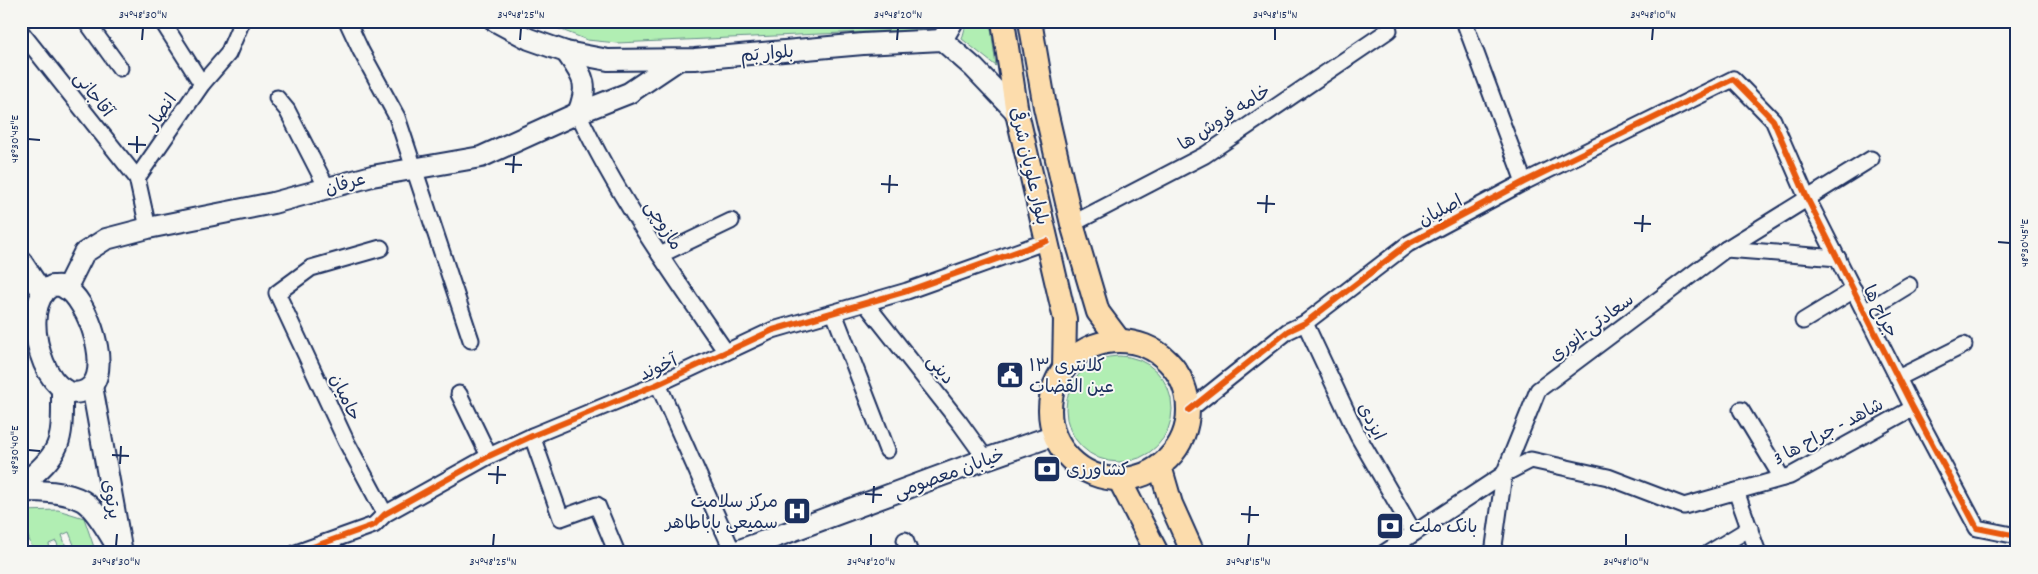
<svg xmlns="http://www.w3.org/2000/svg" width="2038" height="574" font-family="Dekko,'Playpen Sans Arabic',sans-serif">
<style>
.green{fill:#b1eeb3;stroke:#668e88}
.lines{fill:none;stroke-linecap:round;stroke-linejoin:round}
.street-casing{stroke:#1b2f5e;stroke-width:19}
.secondary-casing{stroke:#1b2f5e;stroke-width:24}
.primary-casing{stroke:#1b2f5e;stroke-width:26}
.street{stroke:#f6f6f2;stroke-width:15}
.secondary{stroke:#f6f6f2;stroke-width:20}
.primary{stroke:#fcdcac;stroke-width:22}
.cycleway-casing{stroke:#f6f6f2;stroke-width:9}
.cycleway{stroke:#e8590c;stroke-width:6}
.ticks{fill:none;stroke:#1b2f5e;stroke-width:2}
.labels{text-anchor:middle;stroke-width:4;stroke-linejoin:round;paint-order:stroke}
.street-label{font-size:18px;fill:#1b2f5e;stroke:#f6f6f2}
.poi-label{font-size:18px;fill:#1b2f5e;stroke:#f6f6f2;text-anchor:start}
.neatline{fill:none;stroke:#1b2f5e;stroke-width:2}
.ticks-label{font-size:12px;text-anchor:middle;fill:#1b2f5e}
</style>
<rect width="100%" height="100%" fill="#f6f6f2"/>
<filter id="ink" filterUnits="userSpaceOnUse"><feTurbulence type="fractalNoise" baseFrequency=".02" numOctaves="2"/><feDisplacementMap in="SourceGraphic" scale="10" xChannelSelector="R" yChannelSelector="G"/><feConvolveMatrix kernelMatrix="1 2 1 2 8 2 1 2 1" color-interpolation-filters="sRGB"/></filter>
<g filter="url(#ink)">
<!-- green -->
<g class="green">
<path d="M539,21H937L933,29L617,43L587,40Z"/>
<path d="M967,21H990L996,66L962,39Z"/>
<circle cx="1119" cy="409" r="53"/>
<path d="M58,510L84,518L96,553H77L69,532L62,535L68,553H61L56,541L49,544L51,553H34L21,517V511Z"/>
</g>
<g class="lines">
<!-- street casing -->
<g class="street-casing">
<g id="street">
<path d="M86,21L120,68"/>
<path d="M162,21L202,84"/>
<path d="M347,21L361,51L397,117L471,340"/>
<path d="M1464,21L1524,182"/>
<path d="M21,32L137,178L148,228"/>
<path d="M277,98L287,110L327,188"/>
<path d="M578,113C618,198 673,275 726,352"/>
<path d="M137,178L202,84L228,54L242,21"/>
<path d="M1072,224L1205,155L1389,30"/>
<path d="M381,248L311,268L277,293L346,441L385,514"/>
<path d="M1726,249L1838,258"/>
<path d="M660,255L731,221"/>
<path d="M866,304L960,423L986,459"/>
<path d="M1865,312L1909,285"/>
<path d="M834,313L887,450"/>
<path d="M21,314L37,310"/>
<path d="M1803,321L1854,290"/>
<path d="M1305,323L1358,436L1414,533"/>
<path d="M1898,378L1964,345"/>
<path d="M658,384L733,552"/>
<path d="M459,394L489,456"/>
<path d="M1189,410L1288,331L1305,323L1408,244L1524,182L1733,79L1773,120L1807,198L1913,408L1977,528L2017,536"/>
<path d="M1741,410L1782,478"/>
<path d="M532,436L561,518L597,505L617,553"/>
<path d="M1736,491L1758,553"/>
<path d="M905,540L910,553"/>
<path d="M296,553L374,525L385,514L489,456L532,436L658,384L773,330L907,291L1047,241"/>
<path d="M1384,553L1504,474L1531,460L1608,477L1684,506L1790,476L1913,408"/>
<path d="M1493,553L1504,474L1538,390L1726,249L1871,159"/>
<path d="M1709,553L1750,528"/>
</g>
</g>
<!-- secondary casing -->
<g class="secondary-casing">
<g id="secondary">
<path d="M495,21L529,39L566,52L608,60L695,59L863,44L942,40L974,68L1017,113"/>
<path d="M942,40L953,21"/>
<path d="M566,52C583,77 590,83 578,113"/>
<path d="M21,261L43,294"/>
<path d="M52,286C56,286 61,285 64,287C88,298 115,376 86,390C46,411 15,305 52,286Z"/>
<path d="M66,289L84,253L106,239L148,228L273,203L372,176L481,157L578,113L629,93L678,60"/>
<path d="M92,386L122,553"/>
<path d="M21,485C65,451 62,440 62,388"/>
<path d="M21,491C41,491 65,491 83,501C96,509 108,532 116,545"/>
<path d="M732,553L986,459L1055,435"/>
</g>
</g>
<!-- primary casing -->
<g class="primary-casing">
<g id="primary">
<path d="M1003,21L1017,113L1065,319L1064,369"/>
<path d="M1030,21L1045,107L1072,224L1098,312L1119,340"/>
<circle cx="1119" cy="410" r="69"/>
<path d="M1160,466L1171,504L1193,553"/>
<path d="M1119,479L1157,553"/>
</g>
</g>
<!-- street -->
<use href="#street" class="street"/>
<!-- secondary -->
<use href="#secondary" class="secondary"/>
<!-- primary -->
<use href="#primary" class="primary"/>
<!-- cycleway casing -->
<g class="cycleway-casing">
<g id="cycleway">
<path d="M1189,410L1288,331L1305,323L1408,244L1524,182L1733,79L1773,120L1807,198L1913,408L1977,528L2017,536"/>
<path d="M296,553L374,525L385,514L489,456L532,436L658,384L773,330L907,291L1047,241"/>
</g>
</g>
<!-- cycleway -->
<use href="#cycleway" class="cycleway"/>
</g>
</g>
<!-- ticks -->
<path class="ticks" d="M142,40L143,28M520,40L521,28M897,40L898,28M1275,40V28M1652,40L1653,28M28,139L40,140M128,144L146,145M137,153V136M505,164L522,165M513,173L514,156M881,184L898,185M889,193L890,175M1257,203L1275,204M1266,213L1267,195M1634,223L1651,224M1642,232L1643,215M1998,242L2010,243M28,450L40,451M112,455L129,456M120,464L121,446M488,474L506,475M497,484L498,466M865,494L882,495M873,503L874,486M1241,514L1259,515M1249,523L1250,506M116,546L117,534M493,546L494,534M871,546V534M1248,546L1249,534M1626,546V534"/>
<!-- icons -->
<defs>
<g id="civic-square" transform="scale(1.4375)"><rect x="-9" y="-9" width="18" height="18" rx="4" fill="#1b2f5e" stroke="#f6f6f2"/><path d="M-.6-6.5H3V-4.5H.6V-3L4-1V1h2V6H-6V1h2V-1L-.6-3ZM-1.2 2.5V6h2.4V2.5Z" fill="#fff"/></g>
<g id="bank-square" transform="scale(1.4375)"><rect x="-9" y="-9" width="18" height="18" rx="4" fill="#1b2f5e" stroke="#f6f6f2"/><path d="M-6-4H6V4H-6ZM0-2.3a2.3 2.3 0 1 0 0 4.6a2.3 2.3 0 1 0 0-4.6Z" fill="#fff"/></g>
<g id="hospital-square" transform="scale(1.4375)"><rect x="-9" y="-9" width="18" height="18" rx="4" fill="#1b2f5e" stroke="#f6f6f2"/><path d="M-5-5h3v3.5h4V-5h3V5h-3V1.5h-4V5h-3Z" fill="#fff"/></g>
</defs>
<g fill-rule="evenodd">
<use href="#civic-square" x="1010" y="375"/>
<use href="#bank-square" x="1047" y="469"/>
<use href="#hospital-square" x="797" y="511"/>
<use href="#bank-square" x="1390" y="526"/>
</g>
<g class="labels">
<!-- street labels -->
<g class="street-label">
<text transform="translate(767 53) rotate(-5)" y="6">بلوار بَم</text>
<text transform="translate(94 94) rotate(52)" y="6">آقاجانی</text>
<text transform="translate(161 111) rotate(-55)" y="6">انصار</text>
<text transform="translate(1224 117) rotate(-33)" y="6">خامه فروش ها</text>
<text transform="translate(1030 166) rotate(77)" y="6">بلوار علویان شرقی</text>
<text transform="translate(345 183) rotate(-15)" y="6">عرفان</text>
<text transform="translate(1440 210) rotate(-28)" y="6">اصلیان</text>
<text transform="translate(664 225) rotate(58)" y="6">مازوچی</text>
<text transform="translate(1881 311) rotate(63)" y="6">جراح ها</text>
<text transform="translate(1591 327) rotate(-37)" y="6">سعادتی-انوری</text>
<text transform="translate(658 367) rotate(-24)" y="6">آخوند</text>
<text transform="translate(941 369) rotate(52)" y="6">دینی</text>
<text transform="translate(346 397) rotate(65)" y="6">حامیان</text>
<text transform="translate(1372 421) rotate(63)" y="6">ایزدی</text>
<text transform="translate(1828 431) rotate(-28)" y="6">شاهد - جراح ها 3</text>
<text transform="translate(949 473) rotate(-20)" y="6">خیابان معصومی</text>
<text transform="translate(112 499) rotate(80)" y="6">پرتوی</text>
</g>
<!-- poi labels -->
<g class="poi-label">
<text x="1029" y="371">کلانتری ۱۳<tspan x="1029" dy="21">عین القضات</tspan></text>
<text x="1066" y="475">کشاورزی</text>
<text x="778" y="507" text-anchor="end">مرکز سلامت<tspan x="778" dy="21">سمیعی باباطاهر</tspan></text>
<text x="1409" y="532">بانک ملت</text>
</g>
</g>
<!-- margin -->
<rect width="2038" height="574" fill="none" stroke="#f6f6f2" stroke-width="55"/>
<rect x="28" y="28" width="1982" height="518" class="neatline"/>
<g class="ticks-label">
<text x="143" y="18">34°48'30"N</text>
<text x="521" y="18">34°48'25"N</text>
<text x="898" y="18">34°48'20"N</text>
<text x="1275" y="18">34°48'15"N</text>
<text x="1653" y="18">34°48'10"N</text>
<text transform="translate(14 139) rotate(-90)" y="4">48°30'45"E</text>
<text transform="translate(2024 243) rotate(-90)" y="4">48°30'45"E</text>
<text transform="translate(14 450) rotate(-90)" y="4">48°30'40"E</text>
<text x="116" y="565">34°48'30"N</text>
<text x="493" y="565">34°48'25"N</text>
<text x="871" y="565">34°48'20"N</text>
<text x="1248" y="565">34°48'15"N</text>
<text x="1626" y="565">34°48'10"N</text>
</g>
</svg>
